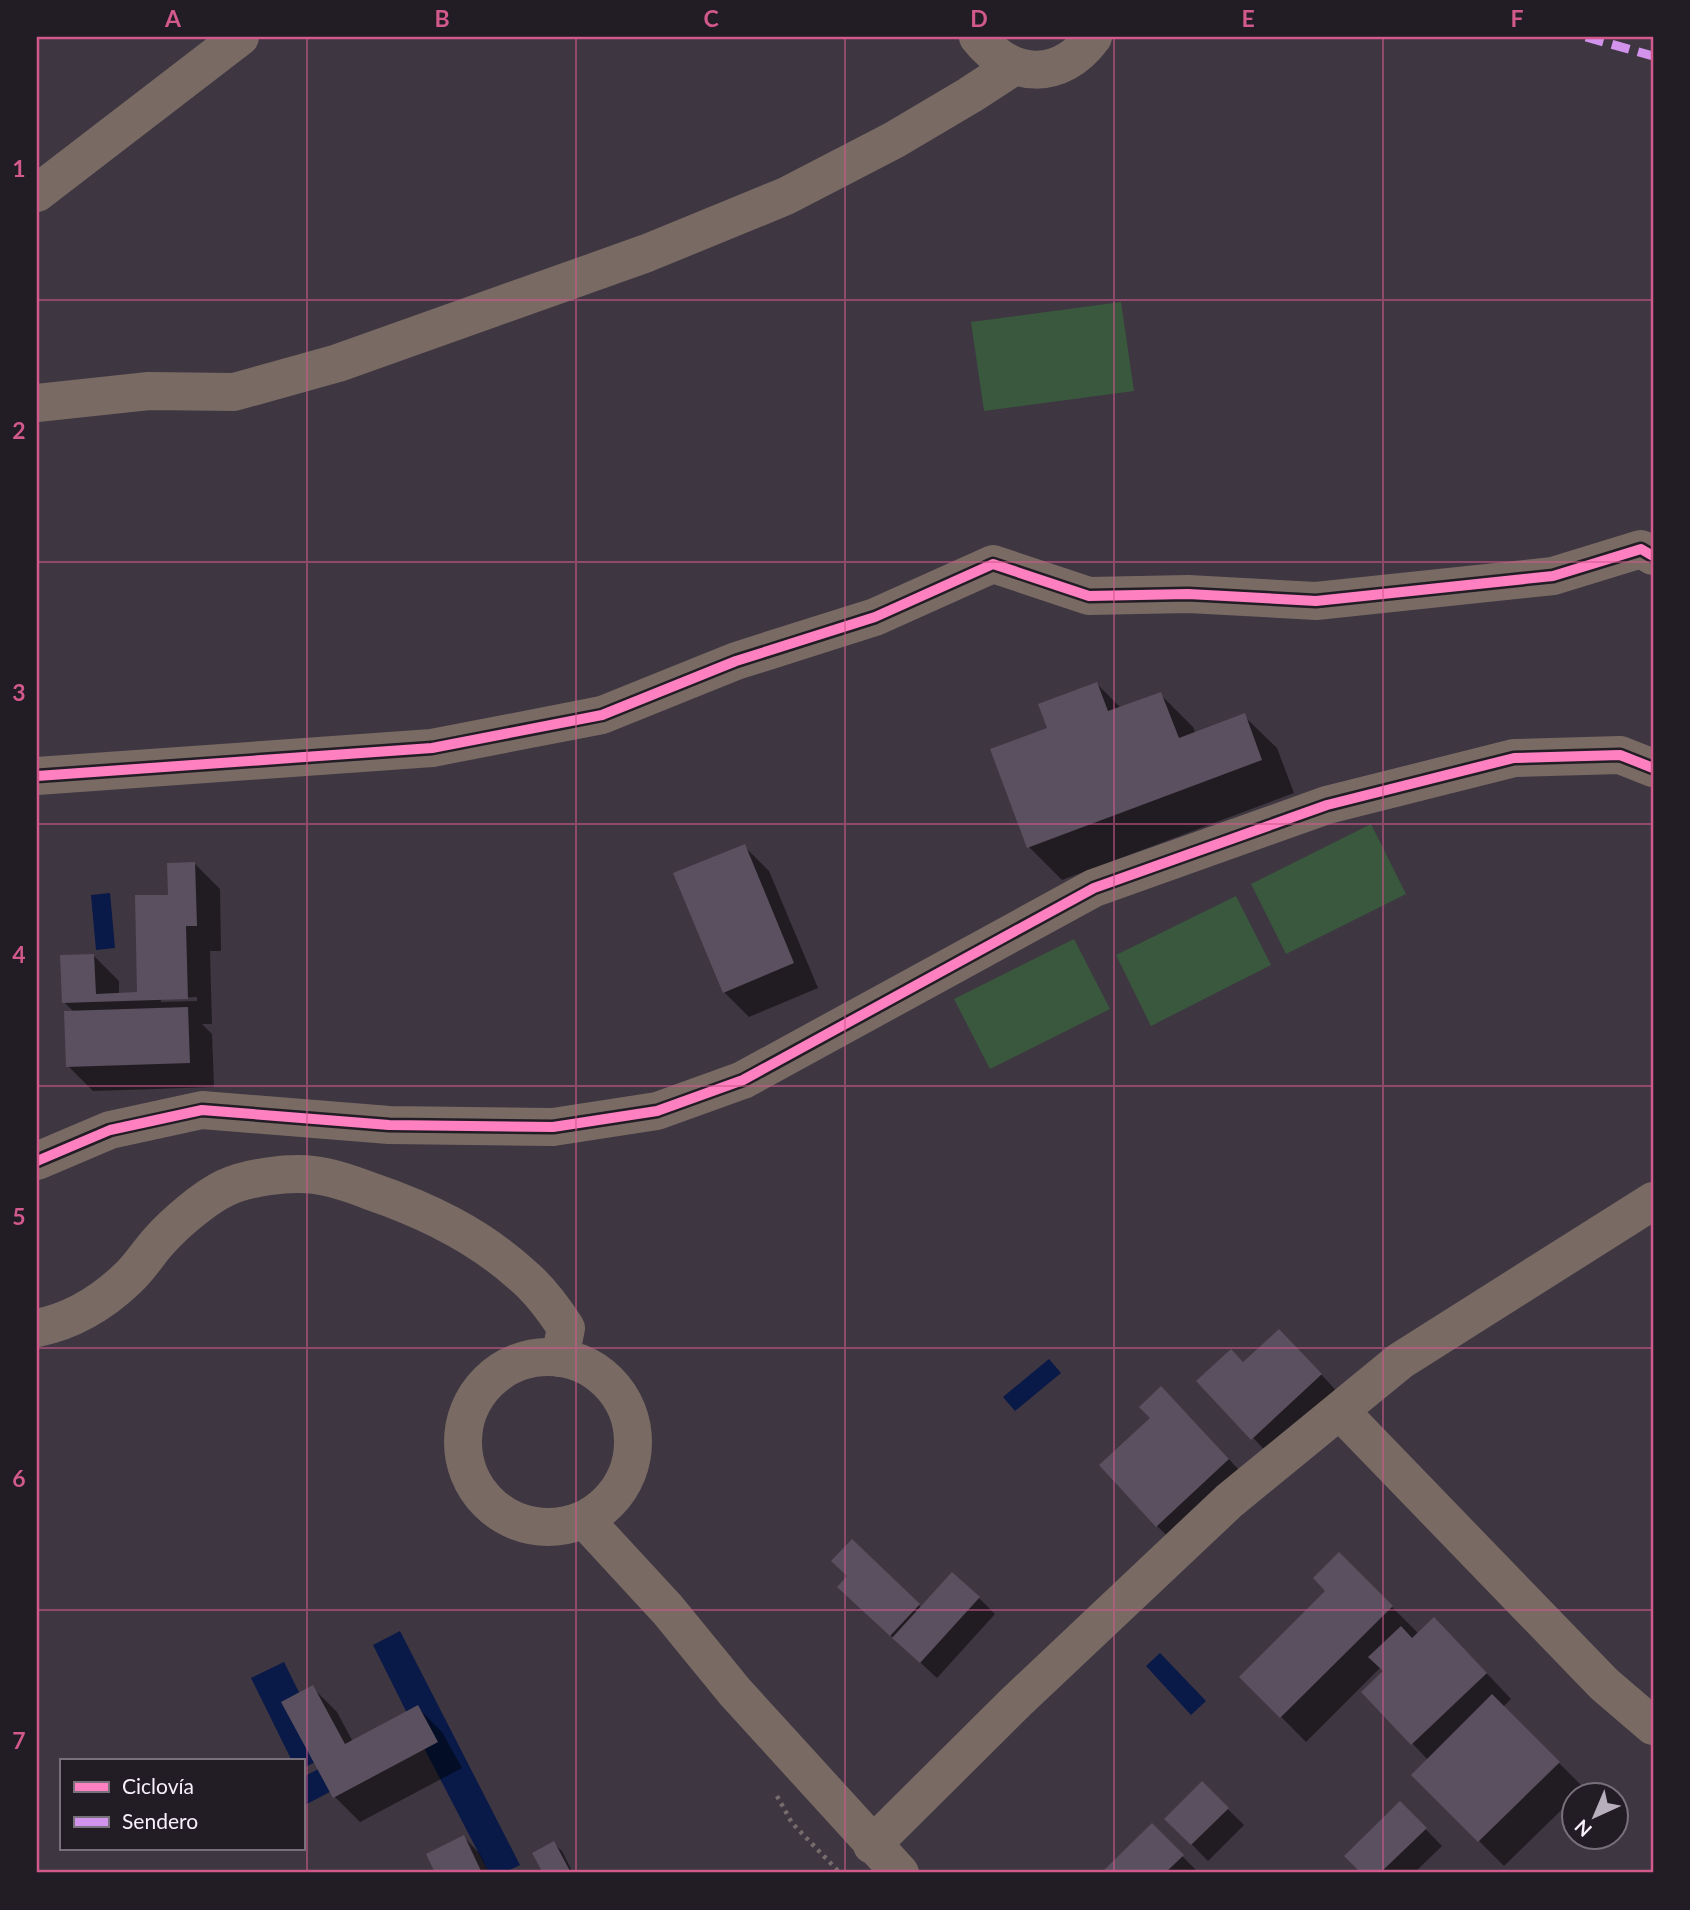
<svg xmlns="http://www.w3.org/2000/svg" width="1690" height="1910" font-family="Lato,sans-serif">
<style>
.green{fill:#39583e}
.water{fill:#091948}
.shadow{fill:#0007;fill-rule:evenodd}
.building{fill:#5b505f}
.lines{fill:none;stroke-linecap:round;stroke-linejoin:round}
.path{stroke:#766c6c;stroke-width:4.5;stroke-dasharray:3.5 5;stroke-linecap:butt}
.minor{stroke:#796a64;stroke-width:38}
.quiet{stroke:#d193ec;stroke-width:9;stroke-dasharray:18 9;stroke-linecap:butt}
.cycleway-casing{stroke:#221c25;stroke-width:15}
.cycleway{stroke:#ff80c0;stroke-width:10}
.grid{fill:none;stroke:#d2598c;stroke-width:2;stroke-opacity:0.55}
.neatline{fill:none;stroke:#d2598c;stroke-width:2.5}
.grid-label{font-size:23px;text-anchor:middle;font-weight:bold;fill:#d2598c}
</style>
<rect width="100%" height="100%" fill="#3e3641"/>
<!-- green -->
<g class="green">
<path d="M1121,302L1134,391L984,411L971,322Z"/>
<path d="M1371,824L1406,894L1286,954L1251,884Z"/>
<path d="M1236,896L1271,965L1151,1026L1116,955Z"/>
<path d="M1074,939L1110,1009L990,1069L954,999Z"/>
</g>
<!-- water -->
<g class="water">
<path d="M110,893L115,948L96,950L91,895Z"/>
<path d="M1049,1359L1061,1373L1015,1411L1003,1397Z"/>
<path d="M400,1631L520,1865L503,1873H489L422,1744L303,1806V1777L411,1721L373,1645Z"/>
<path d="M1160,1653L1206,1701L1191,1715L1146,1666Z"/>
<path d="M284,1662L330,1755L303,1768V1761H292L251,1678Z"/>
</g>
<!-- shadow -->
<g class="shadow">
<path d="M1097,684L1121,708L1160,694L1193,727L1196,734L1244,716L1277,748L1294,793L1062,880L1029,847L1049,729Z"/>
<path d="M744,846L769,871L818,988L749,1017L724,992Z"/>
<path d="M195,864L220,889L221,951H210L212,1024H202L212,1034L214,1087L93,1091L68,1066L75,1013L64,1002L94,956L119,981V995L139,994L169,897ZM197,997V1001L161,1002V998Z"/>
<path d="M1304,1356L1345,1400L1278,1464L1199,1381L1244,1364Z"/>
<path d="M1186,1413L1253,1485L1182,1550L1157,1526Z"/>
<path d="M852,1542L922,1608L979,1598L995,1614L937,1678L856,1603L849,1577Z"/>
<path d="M1339,1554L1419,1634L1459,1644L1511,1699L1503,1707L1584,1788L1504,1866L1413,1775L1428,1760L1364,1692L1385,1671L1381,1667L1306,1742L1242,1677L1328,1591Z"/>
<path d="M312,1687L337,1712L353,1742L417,1707L442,1732L462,1768L360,1822L335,1797L284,1703Z"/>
<path d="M1202,1784L1244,1825L1208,1861L1167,1819Z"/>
<path d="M1400,1803L1442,1846L1414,1873H1363L1347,1856Z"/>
<path d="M1152,1826L1199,1873H1103Z"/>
<path d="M464,1837L480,1854L489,1873H437L428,1855Z"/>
<path d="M554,1844L562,1851L573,1873H545L535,1854Z"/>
</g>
<!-- building -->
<g class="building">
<path d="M1097,682L1108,711L1161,692L1179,738L1245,713L1262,760L1027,848L990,749L1047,728L1038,704Z"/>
<path d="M745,844L794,963L723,993L673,873Z"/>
<path d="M195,862L197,926H186L188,999L62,1003L60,955L94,954L96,994L137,992L135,895H168L167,863Z"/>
<path d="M188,1007L190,1063L66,1067L64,1011Z"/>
<path d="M1279,1329L1322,1374L1251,1440L1196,1381L1231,1349L1243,1362Z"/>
<path d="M1161,1386L1229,1459L1156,1527L1099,1465L1150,1418L1139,1407Z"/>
<path d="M852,1539L920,1604L890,1636L837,1587L847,1576L831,1561Z"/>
<path d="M1339,1552L1393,1606L1280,1718L1239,1677L1325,1591L1313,1578Z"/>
<path d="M952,1572L980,1597L920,1663L892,1638Z"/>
<path d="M1434,1617L1487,1673L1411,1745L1361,1692L1383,1671L1368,1657L1401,1626L1412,1638Z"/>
<path d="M313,1685L345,1744L418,1705L438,1742L333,1798L281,1702Z"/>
<path d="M1492,1694L1560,1762L1478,1842L1411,1775Z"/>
<path d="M1202,1781L1229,1808L1191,1845L1164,1819Z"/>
<path d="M1400,1801L1427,1828L1380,1873H1361L1344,1856Z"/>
<path d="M1152,1823L1184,1855L1165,1873H1101Z"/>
<path d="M464,1835L482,1873H435L426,1854Z"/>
<path d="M554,1841L571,1873H543L532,1853Z"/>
</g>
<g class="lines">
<!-- path -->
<path class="path" d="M777,1796L792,1823L840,1873"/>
<!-- minor -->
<g class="minor">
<path d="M978,37C1011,79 1060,82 1093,37"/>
<path d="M37,193L240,37"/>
<path d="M37,403L149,391L234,392L338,363L647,253L786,196L894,140L970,95L1013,67"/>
<path d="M37,776L432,748L602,715L736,661L875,617L993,564L1089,596L1188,594L1316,601L1553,576L1641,549L1653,556"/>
<path d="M37,1161L110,1130L202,1110L389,1125L553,1127L657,1111L743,1080L1094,888L1327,805L1514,758L1620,755L1653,768"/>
<path d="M37,1328C72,1321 102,1303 128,1278C140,1267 148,1253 159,1241C174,1224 204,1198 225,1188C248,1177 289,1172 314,1175C333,1177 352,1184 370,1191C426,1210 478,1235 522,1275C540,1290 553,1308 566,1328L560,1358"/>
<circle cx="548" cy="1442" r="85"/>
<path d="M1340,1411L1604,1684L1653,1726"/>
<path d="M585,1520L668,1610L735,1692L900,1873"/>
<path d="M872,1845L1016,1702L1229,1501L1400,1361L1653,1201"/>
</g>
<!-- quiet -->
<path class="quiet" d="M1586,37L1653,56"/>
<!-- cycleway casing -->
<g class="cycleway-casing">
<g id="cycleway">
<path d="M37,776L432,748L602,715L736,661L875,617L993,564L1089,596L1188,594L1316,601L1553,576L1641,549L1653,556"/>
<path d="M37,1161L110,1130L202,1110L389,1125L553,1127L657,1111L743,1080L1094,888L1327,805L1514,758L1620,755L1653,768"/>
</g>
</g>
<!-- cycleway -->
<use href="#cycleway" class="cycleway"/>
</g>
<!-- grid -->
<path class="grid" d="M307,37V1873M576,37V1873M845,37V1873M1114,37V1873M1383,37V1873M37,300H1653M37,562H1653M37,824H1653M37,1086H1653M37,1348H1653M37,1610H1653"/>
<!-- border -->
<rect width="1690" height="1910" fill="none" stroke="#221c25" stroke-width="77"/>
<!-- legend -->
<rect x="60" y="1759" width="245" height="91" fill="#221c25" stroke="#78717b" stroke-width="2"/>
<rect x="74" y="1782" width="35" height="10" fill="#ff80c0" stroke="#78717b" stroke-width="2"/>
<text x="122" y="1794" font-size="21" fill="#f8f0fd">Ciclovía</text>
<rect x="74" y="1817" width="35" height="10" fill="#d193ec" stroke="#78717b" stroke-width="2"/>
<text x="122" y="1829" font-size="21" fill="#f8f0fd">Sendero</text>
<!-- north arrow -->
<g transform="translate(1595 1816) rotate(224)"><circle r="33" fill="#221c25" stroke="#78717b" stroke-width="2"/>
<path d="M0-5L12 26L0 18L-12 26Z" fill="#b7afbb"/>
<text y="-10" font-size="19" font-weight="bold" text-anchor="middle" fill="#f8f0fd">N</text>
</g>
<rect x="38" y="38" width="1614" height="1833" class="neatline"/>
<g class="grid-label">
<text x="173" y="27">A</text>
<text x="442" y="27">B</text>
<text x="711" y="27">C</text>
<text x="979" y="27">D</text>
<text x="1248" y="27">E</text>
<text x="1517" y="27">F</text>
<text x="19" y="177">1</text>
<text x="19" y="439">2</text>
<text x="19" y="701">3</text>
<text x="19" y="963">4</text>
<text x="19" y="1225">5</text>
<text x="19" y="1487">6</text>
<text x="19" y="1749">7</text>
</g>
</svg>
